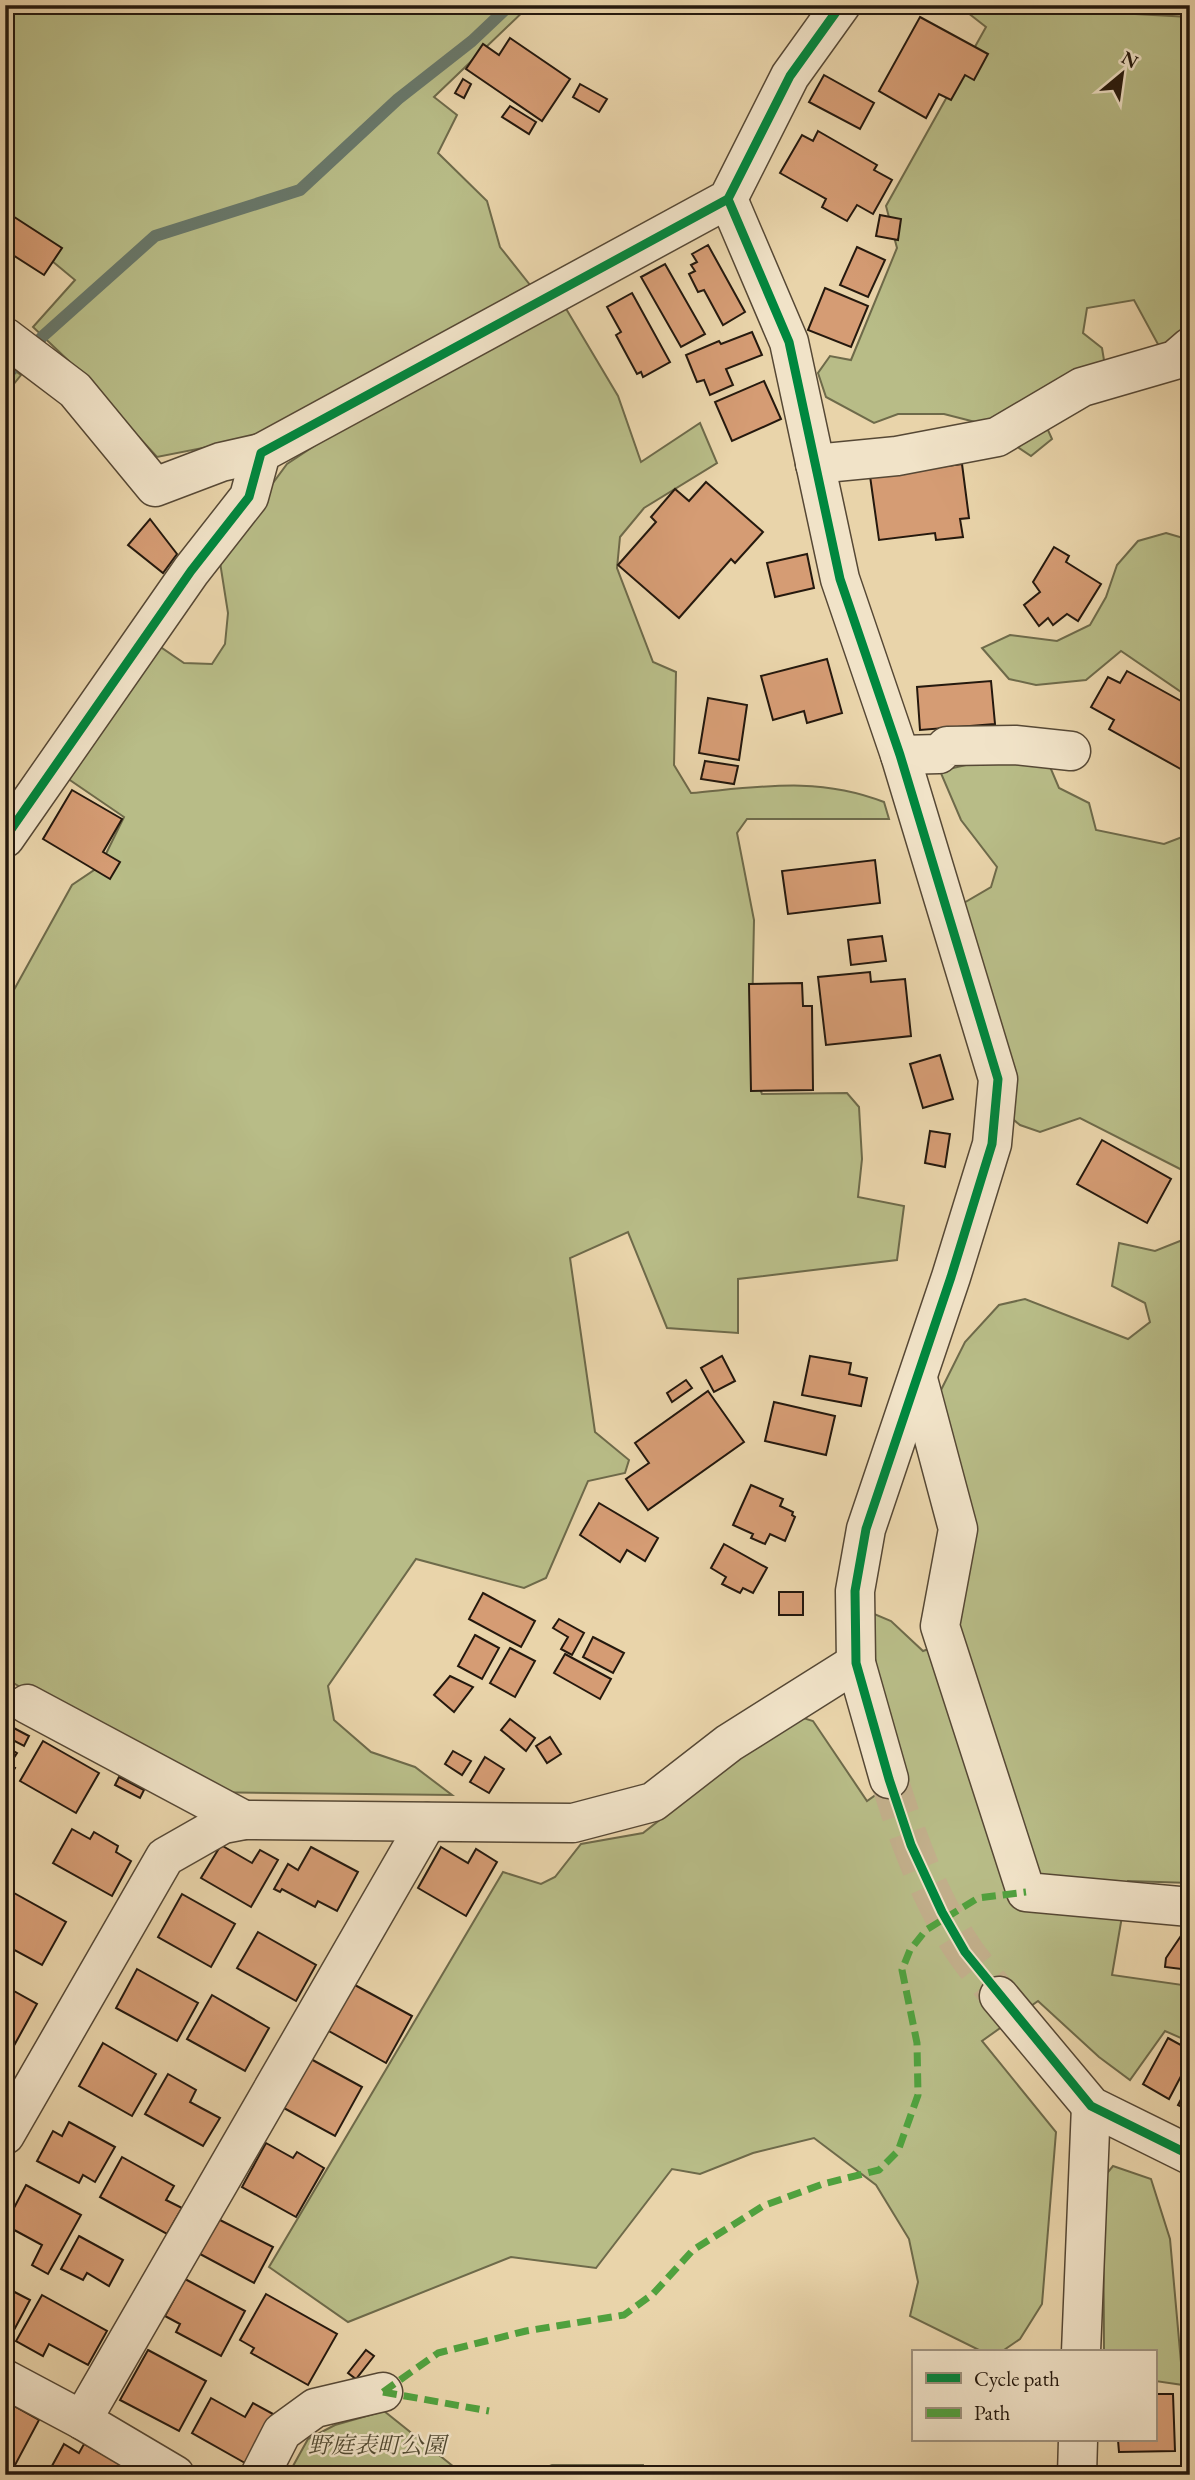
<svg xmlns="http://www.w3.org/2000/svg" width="1195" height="2480" font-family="'EB Garamond','Noto Serif JP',serif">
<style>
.green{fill:#b8bc87;stroke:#6e6a4a;stroke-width:2}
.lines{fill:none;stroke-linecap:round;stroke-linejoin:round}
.stream{stroke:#69786a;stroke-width:12}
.building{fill:#d59c74;stroke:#25190e;stroke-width:2}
.minor-tunnel{stroke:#c2af8b;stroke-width:38;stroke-dasharray:38 19;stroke-linecap:butt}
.minor-casing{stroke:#564835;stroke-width:41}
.minor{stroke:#f1e3c8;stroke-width:38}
.quiet{stroke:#50a13e;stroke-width:7;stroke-dasharray:14 7;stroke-linecap:butt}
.cycleway-casing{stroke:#f1e3c8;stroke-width:13}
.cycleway{stroke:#00873e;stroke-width:9}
.labels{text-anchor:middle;stroke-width:5;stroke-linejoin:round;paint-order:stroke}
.park-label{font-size:23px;font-style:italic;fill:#514a32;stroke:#f1e3c8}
</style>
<rect width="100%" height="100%" fill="#e9d4aa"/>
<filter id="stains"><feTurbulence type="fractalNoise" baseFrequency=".00286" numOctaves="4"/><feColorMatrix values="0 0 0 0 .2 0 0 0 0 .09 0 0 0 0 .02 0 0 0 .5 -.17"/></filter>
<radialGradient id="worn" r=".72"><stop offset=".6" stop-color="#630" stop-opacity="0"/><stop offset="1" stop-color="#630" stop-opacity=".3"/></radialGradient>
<!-- green -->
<g class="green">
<path d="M5,5H530L434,97L457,115L438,153L487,201L500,247L530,285L264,436L157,457L73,365L33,327L75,280L5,222Z"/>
<path d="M965,5H1102L1135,14L1190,17V343L1160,348L1134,300L1087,308L1083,333L1102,348L1105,366L1038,408L1052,439L1031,456L983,424L944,414H898L874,423L826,397L818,373L830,356L851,360L897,248L886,206L986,27L963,9Z"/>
<path d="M565,307L618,396L641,462L700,423L717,463L644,508L620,537L617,568L653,662L676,672L674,765L691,793C759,787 818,776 884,802L889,819H747L737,833L754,920L751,1068L762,1094L847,1093L859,1107L862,1159L858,1197L904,1206L897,1260L738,1279V1333L667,1328L628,1232L570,1258L595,1432L629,1460L625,1473L588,1481L546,1578L524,1588L416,1559L328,1686L334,1720L371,1752L415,1767L452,1795L198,1792L5,1678V1006L72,885L100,866L124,817L64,776L156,644L184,663L212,664L225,644L228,613L219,556L287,464L343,427Z"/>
<path d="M5,364L21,375L5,395Z"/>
<path d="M1166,533L1190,540V698L1121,651L1086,680L1036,685L1009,679L982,648L1010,635L1057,641L1090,625L1106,597L1117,565L1138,541Z"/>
<path d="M1045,755L1059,788L1089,803L1096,830L1164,844L1190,834V1174L1080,1118L1040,1132L1020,1125L993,1103L957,907L991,887L997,867L961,820L940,771L1005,756Z"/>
<path d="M1190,1237V1883L1128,1881L1112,1975L1190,1986V2042L1165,2031L1130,2080L1099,2057L1038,2001L982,2041L1056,2132L1042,2304L1020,2339L1001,2352H983L910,2316L918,2282L909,2239L876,2185L814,2138L753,2153L700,2174L672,2169L596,2268L511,2257L348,2322L269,2267L503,1872L541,1884L555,1877L581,1844L643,1833L794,1715L813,1721L867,1801L905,1774L874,1661L872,1613L891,1621L923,1651L956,1639L938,1396L965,1342L999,1305L1025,1299L1128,1339L1150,1322L1145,1303L1112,1286L1119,1243L1155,1251Z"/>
<path d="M1113,2166L1151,2179L1170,2239L1183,2385L1155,2381V2352H1104L1103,2178Z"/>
<path d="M384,2411L464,2475H288L308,2439L335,2425Z"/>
<path d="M552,2465H643L645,2475H528Z"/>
</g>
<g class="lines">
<!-- stream -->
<path class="stream" d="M5,377L43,336L155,236L300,190L398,99L472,41L510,5"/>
</g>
<!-- building -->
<g class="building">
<path d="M920,17L988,54L974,80L965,75L951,100L939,94L926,118L879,91Z"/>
<path d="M510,38L570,79L542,121L466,69L483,44L499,55Z"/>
<path d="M824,75L874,103L860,129L809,102Z"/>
<path d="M463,79L471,84L464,98L455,93Z"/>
<path d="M580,84L607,99L599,112L573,97Z"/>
<path d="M510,106L536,122L529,134L502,117Z"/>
<path d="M818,131L877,165L874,170L892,180L873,214L857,205L847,221L822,207L826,199L780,173L802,135L813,141Z"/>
<path d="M5,211L62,248L44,275L5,250Z"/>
<path d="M880,215L901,219L898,240L876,236Z"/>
<path d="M708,245L745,312L723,325L704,290L698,292L689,274L695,271L691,265L697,262L692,254Z"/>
<path d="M857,247L885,260L868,297L840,285Z"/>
<path d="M665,264L705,334L681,347L641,277Z"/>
<path d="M825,288L868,306L851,347L808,330Z"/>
<path d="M632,293L670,362L643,377L641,372L637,374L616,335L621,332L607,307Z"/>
<path d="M752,332L762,355L726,369L733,385L710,395L704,380L697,382L686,355L719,341L721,344Z"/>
<path d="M764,381L781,419L732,441L715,402Z"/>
<path d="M962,464L969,518L960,519L963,537L936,540L935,533L879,540L870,476Z"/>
<path d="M706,482L763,532L735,563L731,559L679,618L618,565L656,522L651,517L675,489L689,501Z"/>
<path d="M150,519L177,554L163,573L128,545Z"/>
<path d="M1054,547L1069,556L1066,562L1101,584L1078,621L1067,614L1053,625L1048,618L1039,626L1024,605L1040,592L1033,582Z"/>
<path d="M807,554L814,588L775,597L767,563Z"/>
<path d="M827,659L842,713L807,723L804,711L773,720L761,676Z"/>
<path d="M1127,671L1190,706V765L1186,772L1109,729L1114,720L1091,707L1108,677L1120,683Z"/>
<path d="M991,681L995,724L920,730L917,687Z"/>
<path d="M708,698L747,705L739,760L699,753Z"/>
<path d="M705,761L738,766L734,784L701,779Z"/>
<path d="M72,790L122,819L103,852L120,862L110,879L43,839Z"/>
<path d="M875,860L880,903L788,914L782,871Z"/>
<path d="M882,936L886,961L851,965L848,940Z"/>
<path d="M870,972L871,982L905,979L911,1036L826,1045L818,977Z"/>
<path d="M802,983L803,1006H812L813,1090L751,1091L749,984Z"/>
<path d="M940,1055L953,1099L923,1108L910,1064Z"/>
<path d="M930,1131L950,1134L945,1167L925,1163Z"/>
<path d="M1102,1140L1171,1179L1147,1223L1077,1184Z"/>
<path d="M722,1356L735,1381L714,1392L701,1368Z"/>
<path d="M810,1356L851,1363L849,1374L867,1378L861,1406L802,1395Z"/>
<path d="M686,1380L692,1388L672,1402L667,1393Z"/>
<path d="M708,1391L744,1442L648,1510L626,1479L649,1463L635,1443Z"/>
<path d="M774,1402L835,1416L826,1455L765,1441Z"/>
<path d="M751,1485L783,1499L780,1506L793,1512L792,1515L795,1517L785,1541L770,1534L765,1544L751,1538L753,1534L733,1525Z"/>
<path d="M599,1503L658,1538L645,1561L627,1550L620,1562L580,1535Z"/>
<path d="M724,1544L767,1568L753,1593L743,1588L740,1593L722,1584L726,1577L711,1568Z"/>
<rect x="779" y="1592" width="24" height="23"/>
<path d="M483,1593L535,1621L521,1647L469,1619Z"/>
<path d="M559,1619L584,1633L572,1655L561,1649L568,1637L553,1628Z"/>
<path d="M475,1635L499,1648L482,1679L458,1666Z"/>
<path d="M593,1637L624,1653L613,1673L583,1657Z"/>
<path d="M510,1648L535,1661L515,1697L490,1683Z"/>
<path d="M565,1654L611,1679L600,1699L554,1673Z"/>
<path d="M450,1676L473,1687L454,1712L434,1695Z"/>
<path d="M510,1719L535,1738L526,1751L501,1730Z"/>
<path d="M8,1725L29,1736L24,1746L5,1736Z"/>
<path d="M550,1737L561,1754L547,1763L536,1746Z"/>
<path d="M43,1741L99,1773L76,1813L20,1781Z"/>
<path d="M5,1746L17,1753L11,1762L5,1758Z"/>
<path d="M453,1751L471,1761L462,1775L445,1764Z"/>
<path d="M485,1757L504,1769L489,1793L470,1782Z"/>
<path d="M5,1763L15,1768L11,1775L5,1772Z"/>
<path d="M119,1777L144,1790L140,1798L115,1785Z"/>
<path d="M72,1829L90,1839L94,1832L118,1846L116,1852L131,1861L112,1896L53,1863Z"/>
<path d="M221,1845L252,1863L260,1850L278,1860L251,1907L201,1878Z"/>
<path d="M311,1847L358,1872L337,1911L318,1901L315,1907L282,1889L280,1892L274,1889L288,1864L298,1870Z"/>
<path d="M441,1847L468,1863L476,1849L497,1862L466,1916L418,1888Z"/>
<path d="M5,1888L66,1922L42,1965L5,1945Z"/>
<path d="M182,1894L235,1924L211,1967L158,1937Z"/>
<path d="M1187,1927L1190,1928V1970L1165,1967L1166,1958Z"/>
<path d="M258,1932L316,1965L296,2001L237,1968Z"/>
<path d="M137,1969L198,2003L177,2041L116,2008Z"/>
<path d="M353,1984L412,2016L386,2063L327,2030Z"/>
<path d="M5,1986L37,2004L11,2051L5,2047Z"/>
<path d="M212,1995L269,2028L245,2071L187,2039Z"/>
<path d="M1168,2038L1190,2050V2059L1169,2099L1143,2084Z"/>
<path d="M103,2043L156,2074L132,2116L79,2086Z"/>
<path d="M309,2058L362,2087L335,2136L282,2107Z"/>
<path d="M168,2074L196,2090L190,2102L220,2118L203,2146L145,2114Z"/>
<path d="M1190,2082V2111L1178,2105Z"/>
<path d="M69,2122L115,2147L95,2182L83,2175L79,2183L37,2161L53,2131L62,2136Z"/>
<path d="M266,2143L293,2158L297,2152L324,2168L296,2217L242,2187Z"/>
<path d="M122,2157L174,2186L166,2200L182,2208L167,2234L100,2197Z"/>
<path d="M26,2185L81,2215L48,2274L32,2265L42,2245L5,2225Z"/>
<path d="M1190,2217V2251L1183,2218Z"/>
<path d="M218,2219L273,2247L254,2283L200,2254Z"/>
<path d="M79,2236L123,2260L109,2286L87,2273L83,2280L61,2269Z"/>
<path d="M185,2279L245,2311L221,2356L176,2332L180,2324L165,2316Z"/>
<path d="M5,2287L30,2300L13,2332L5,2328Z"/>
<path d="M266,2294L337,2334L308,2385L251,2353L254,2348L240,2340Z"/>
<path d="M42,2295L107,2331L88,2365L49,2344L43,2356L16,2341Z"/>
<path d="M148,2350L206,2381L179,2431L120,2400Z"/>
<path d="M366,2350L374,2356L356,2379L348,2373Z"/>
<path d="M1155,2394H1173L1175,2451L1119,2452L1118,2440H1155Z"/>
<path d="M211,2398L245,2417L253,2403L273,2414L245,2463L192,2433Z"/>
<path d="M5,2401L39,2420L14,2467L5,2462Z"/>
<path d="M64,2444L79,2453L84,2444L127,2468L124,2475H47Z"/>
</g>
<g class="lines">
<!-- minor-tunnel -->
<path class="minor-tunnel" d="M889,1779C908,1839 930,1901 966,1953C976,1967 988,1981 999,1996"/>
<!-- minor casing -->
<g class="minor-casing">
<g id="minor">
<path d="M728,199L789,342L840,579L900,755L998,1079L992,1144L951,1277L866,1529L855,1591L856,1663L889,1779"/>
<path d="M5,337L75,390L155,487L221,462L261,453"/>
<path d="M815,464L897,456L997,437L1082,387L1175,360L1190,347"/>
<path d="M900,755L939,754L947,746L1015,745L1071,751"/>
<path d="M5,838L191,571L249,497L261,453L728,199L790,76L841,5"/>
<path d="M918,1379L958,1529L940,1626L1026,1892L1190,1907"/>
<path d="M27,1704L244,1820"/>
<path d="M999,1996L1091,2106L1190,2155"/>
<path d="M5,2135L165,1857L223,1824L244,1820L573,1823L653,1802L729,1743L856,1663"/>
<path d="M1081,2352L1091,2106"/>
<path d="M5,2379L82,2420L175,2475"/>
<path d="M82,2420L427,1822"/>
<path d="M260,2475L282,2432L315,2408L383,2392"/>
<path d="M1077,2475L1078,2440"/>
</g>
</g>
<!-- minor -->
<use href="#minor" class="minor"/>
<!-- quiet -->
<g class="quiet">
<path d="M383,2392L438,2353L526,2331L624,2315L653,2294L693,2250L763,2206L823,2184L879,2170L898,2151L918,2095L917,2043L902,1970L910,1950L926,1930L978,1898L1026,1892"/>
<path d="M383,2392L489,2411"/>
</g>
<!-- cycleway casing -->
<g class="cycleway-casing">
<g id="cycleway">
<path d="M728,199L789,342L840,579L900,755L998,1079L992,1144L951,1277L866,1529L855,1591L856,1663L889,1779L911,1845L942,1912L965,1952L1091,2106L1190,2155"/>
<path d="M5,838L191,571L249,497L261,453L728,199L790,76L841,5"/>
</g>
</g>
<!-- cycleway -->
<use href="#cycleway" class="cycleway"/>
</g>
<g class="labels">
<!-- park labels -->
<g class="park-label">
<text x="377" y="2453">野庭表町公園</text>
</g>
</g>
<!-- margin -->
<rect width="1195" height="2480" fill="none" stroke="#e9d4aa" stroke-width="28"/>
<rect x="7" y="7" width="1181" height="2466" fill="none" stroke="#25190e" stroke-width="3.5"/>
<rect x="14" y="14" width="1167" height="2452" fill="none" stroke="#25190e" stroke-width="2"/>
<!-- legend -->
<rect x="912" y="2350" width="245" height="91" fill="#f1e3c8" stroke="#9f927e" stroke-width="2"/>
<rect x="926" y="2373" width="35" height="10" fill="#00873e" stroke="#9f927e" stroke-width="2"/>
<text x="974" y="2386" font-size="21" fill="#25190e">Cycle path</text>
<rect x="926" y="2408" width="35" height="10" fill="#50a13e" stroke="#9f927e" stroke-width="2"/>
<text x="974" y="2420" font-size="21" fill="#25190e">Path</text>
<!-- north arrow -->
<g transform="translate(1122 74) rotate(29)" stroke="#f1e3c8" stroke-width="5" paint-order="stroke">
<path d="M0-5L12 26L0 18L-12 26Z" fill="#25190e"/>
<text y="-10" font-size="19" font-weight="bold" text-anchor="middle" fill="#25190e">N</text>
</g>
<rect width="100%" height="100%" filter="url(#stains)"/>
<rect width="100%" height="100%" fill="url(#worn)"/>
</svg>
